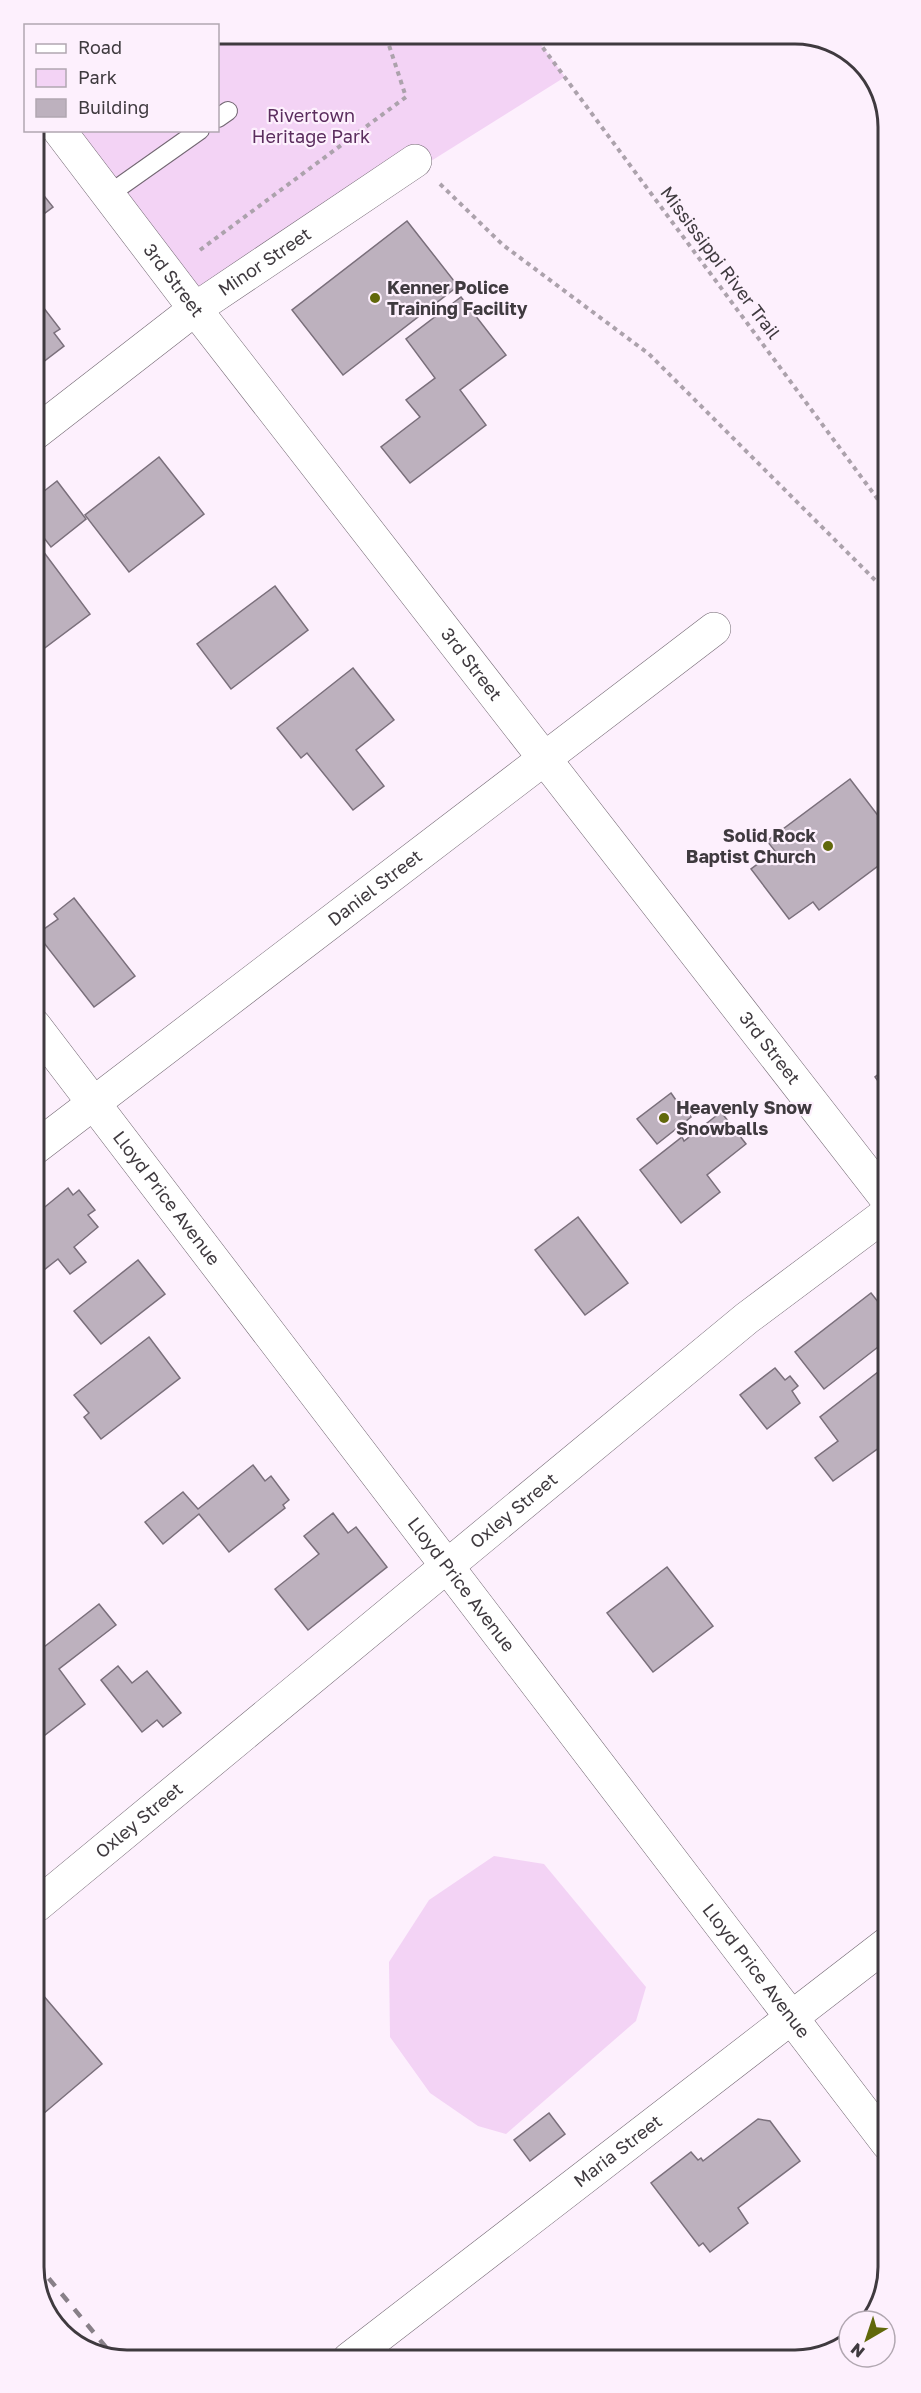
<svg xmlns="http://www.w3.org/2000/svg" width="921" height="2393" font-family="'Golos Text',sans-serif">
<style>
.green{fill:#f3d3f5}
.building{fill:#bdb1be;stroke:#7a6f7b;stroke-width:1.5}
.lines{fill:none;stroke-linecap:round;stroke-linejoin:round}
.lane-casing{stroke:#726772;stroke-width:20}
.street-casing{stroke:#726772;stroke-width:34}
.secondary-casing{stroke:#726772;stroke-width:34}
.path{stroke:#aca2ac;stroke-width:4;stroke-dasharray:4.5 4.5;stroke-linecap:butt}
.lane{stroke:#fff;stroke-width:18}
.street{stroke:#fff;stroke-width:33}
.secondary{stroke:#fff;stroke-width:33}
.rail{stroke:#888088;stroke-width:4.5;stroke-dasharray:10 10;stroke-linecap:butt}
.poi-dot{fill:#61680b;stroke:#fdf0fd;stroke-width:2}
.labels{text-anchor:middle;stroke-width:4.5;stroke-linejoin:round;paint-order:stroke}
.park-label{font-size:18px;fill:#5b2d5e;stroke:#fdf0fd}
.street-label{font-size:18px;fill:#3f3a3f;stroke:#fdf0fd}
.poi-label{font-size:18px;font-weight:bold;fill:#3f3a3f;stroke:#fdf0fd;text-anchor:start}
.rim{fill:none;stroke:#3f3a3f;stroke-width:3}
</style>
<rect width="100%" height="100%" fill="#fdf0fd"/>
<!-- green -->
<g class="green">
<path d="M218,33H532L565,77L195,309L68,131L218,130Z"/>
<path d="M494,1856L544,1864L646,1987L636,2021L506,2134L478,2126L430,2093L390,2037L389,1962L429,1900Z"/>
</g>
<!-- building -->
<g class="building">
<path d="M33,182L53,207L33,222Z"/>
<path d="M407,221L458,286L343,375L292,310Z"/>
<path d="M33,294L60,329L54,333L64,346L34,369Z"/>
<path d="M461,297L506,355L460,390L486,425L410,483L381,447L420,417L406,400L435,378L406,339Z"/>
<path d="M159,457L204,514L129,572L85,515Z"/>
<path d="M57,481L86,519L51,547L34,525V499Z"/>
<path d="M34,539L90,614L34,656Z"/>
<path d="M275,586L308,630L231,689L197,644Z"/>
<path d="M353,668L394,720L356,750L384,786L353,810L307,753L301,758L277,728Z"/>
<path d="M850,779L886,826V860L819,910L813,902L789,919L751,869L775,851L767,841Z"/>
<path d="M74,898L135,976L94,1007L37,934L58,919L54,914Z"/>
<path d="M886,1068V1092L875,1077Z"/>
<path d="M671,1093L678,1103L683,1101L691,1117L657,1144L637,1119Z"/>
<path d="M721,1112L746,1144L707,1175L720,1192L681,1223L640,1170L682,1137L684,1141Z"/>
<path d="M68,1188L73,1195L79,1190L95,1210L88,1215L98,1227L74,1247L86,1262L70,1274L58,1259L35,1277V1215Z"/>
<path d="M578,1217L628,1283L585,1315L535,1250Z"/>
<path d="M138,1260L165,1294L101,1344L74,1311Z"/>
<path d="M871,1293L887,1313V1340L824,1389L795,1352Z"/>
<path d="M149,1337L180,1378L101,1439L84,1417L89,1413L74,1395Z"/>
<path d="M887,1365V1442L833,1481L815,1458L838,1441L820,1417Z"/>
<path d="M775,1368L785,1380L790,1376L798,1386L792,1391L800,1403L767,1429L740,1395Z"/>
<path d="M253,1465L265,1481L271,1476L289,1500L283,1505L285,1508L229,1552L199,1514L163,1544L145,1522L183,1492L198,1509Z"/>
<path d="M333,1513L348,1533L356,1527L387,1567L308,1630L275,1589L319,1554L304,1536Z"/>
<path d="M667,1567L713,1626L653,1672L607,1613Z"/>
<path d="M99,1604L116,1625L59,1669L85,1704L36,1742L35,1654Z"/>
<path d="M35,1617L44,1628L36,1634L39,1638L35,1641Z"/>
<path d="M118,1666L132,1683L147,1671L181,1713L163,1727L157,1720L142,1732L101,1680Z"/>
<path d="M36,1987L102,2064L36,2120Z"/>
<path d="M549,2113L565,2134L530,2161L514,2140Z"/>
<path d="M758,2119L770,2121L800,2161L738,2208L748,2223L710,2252L703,2243L699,2246L651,2183L691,2152L698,2160L701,2158L703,2161Z"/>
</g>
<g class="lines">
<!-- lane casing -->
<g class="lane-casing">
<g id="lane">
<path d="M218,118L228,111"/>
<path d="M108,195L200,130"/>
</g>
</g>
<!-- street casing -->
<g class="street-casing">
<g id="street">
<path id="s1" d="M34,434L195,309L415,161"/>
<path id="s2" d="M34,1025L888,2144"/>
<path id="s3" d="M35,1148L714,629"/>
<path id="s4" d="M36,1906L747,1318L886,1214"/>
<path id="s5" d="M349,2359L888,1943"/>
</g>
</g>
<!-- secondary casing -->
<g class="secondary-casing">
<g id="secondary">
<path id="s6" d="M59,130L195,309L886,1198"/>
</g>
</g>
<!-- path -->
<g class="path">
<path d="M532,33L885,509"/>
<path d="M440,184L503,245L649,354L885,590"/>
<path d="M200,250L406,97L385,33"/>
</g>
<!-- lane -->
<use href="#lane" class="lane"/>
<!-- street -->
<use href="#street" class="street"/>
<!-- secondary -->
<use href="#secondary" class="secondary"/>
<!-- rail -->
<path class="rail" d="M36,2263L115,2358"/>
</g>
<!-- markers -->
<g class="poi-dot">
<circle cx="375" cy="298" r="6"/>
<circle cx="828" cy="846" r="6"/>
<circle cx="664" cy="1118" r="6"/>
</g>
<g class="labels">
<!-- park labels -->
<g class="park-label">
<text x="311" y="122">Rivertown<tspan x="311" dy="21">Heritage Park</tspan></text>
</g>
<!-- street labels -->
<g class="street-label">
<text dy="6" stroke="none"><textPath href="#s1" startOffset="288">Minor Street</textPath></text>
<text transform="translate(720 263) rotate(53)" y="6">Mississippi River Trail</text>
<text dy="6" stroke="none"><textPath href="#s6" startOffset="189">3rd Street</textPath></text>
<text dy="6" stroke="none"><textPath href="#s6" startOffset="675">3rd Street</textPath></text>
<text dy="6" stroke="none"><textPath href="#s3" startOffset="428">Daniel Street</textPath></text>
<text dy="6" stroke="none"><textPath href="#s6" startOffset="1161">3rd Street</textPath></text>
<text dy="6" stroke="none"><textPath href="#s2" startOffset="218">Lloyd Price Avenue</textPath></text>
<text dy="6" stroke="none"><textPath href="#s4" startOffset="620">Oxley Street</textPath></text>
<text dy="6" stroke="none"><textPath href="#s2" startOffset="704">Lloyd Price Avenue</textPath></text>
<text dy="6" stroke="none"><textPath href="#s4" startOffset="134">Oxley Street</textPath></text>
<text dy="6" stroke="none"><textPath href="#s2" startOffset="1190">Lloyd Price Avenue</textPath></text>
<text dy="6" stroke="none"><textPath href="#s5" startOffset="340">Maria Street</textPath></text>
</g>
<!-- poi labels -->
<g class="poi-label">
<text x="387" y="294">Kenner Police<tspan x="387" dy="21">Training Facility</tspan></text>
<text x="816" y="842" text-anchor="end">Solid Rock<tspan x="816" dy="21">Baptist Church</tspan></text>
<text x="676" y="1114">Heavenly Snow<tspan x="676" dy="21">Snowballs</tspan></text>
</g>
</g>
<!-- crop -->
<path d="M0 0H921V2393H0ZM127 44H795A83 83 0 0 1 878 127V2267A83 83 0 0 1 795 2350H127A83 83 0 0 1 44 2267V127A83 83 0 0 1 127 44Z" fill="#fdf0fd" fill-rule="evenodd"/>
<path class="rim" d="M127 44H795A83 83 0 0 1 878 127V2267A83 83 0 0 1 795 2350H127A83 83 0 0 1 44 2267V127A83 83 0 0 1 127 44Z"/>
<!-- legend -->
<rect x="24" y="24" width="195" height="108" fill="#fdf0fd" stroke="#b1a7b1" stroke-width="1.5"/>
<rect x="36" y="44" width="30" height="9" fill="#ffffff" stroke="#b1a7b1" stroke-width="1.5"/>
<text x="78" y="54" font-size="18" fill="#3f3a3f">Road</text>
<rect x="36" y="69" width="30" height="18" fill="#f3d3f5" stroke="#b1a7b1" stroke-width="1.5"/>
<text x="78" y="84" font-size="18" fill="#3f3a3f">Park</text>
<rect x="36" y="99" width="30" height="18" fill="#bdb1be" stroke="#b1a7b1" stroke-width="1.5"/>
<text x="78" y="114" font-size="18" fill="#3f3a3f">Building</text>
<!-- north arrow -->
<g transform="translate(867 2339) rotate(219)"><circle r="28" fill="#fdf0fd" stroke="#b1a7b1" stroke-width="1.5"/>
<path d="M0-4.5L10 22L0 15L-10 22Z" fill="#61680b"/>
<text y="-9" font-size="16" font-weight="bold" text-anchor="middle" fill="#3f3a3f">N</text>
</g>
</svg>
